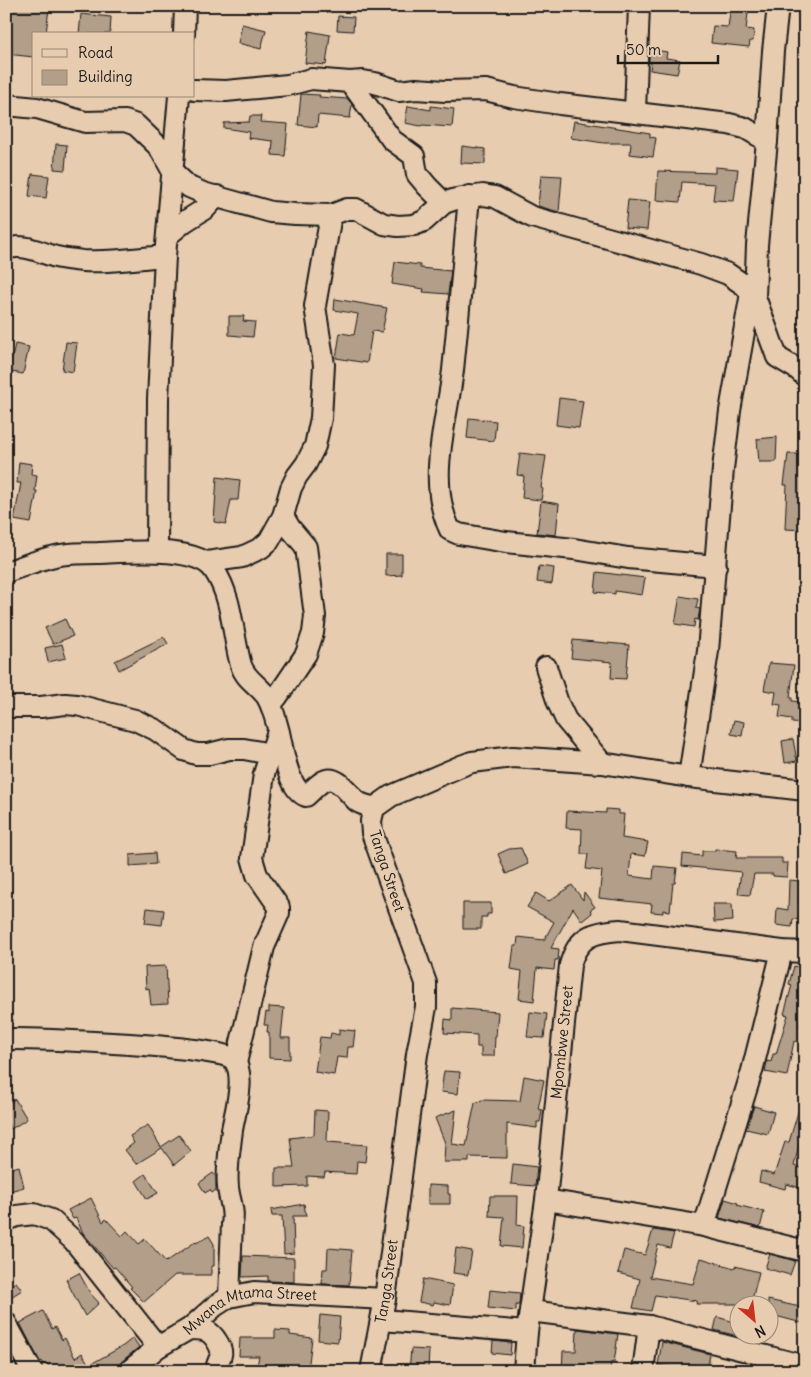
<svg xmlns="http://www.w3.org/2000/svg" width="811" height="1377" font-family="Delius,sans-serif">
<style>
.building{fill:#b29e89;stroke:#1c1c1c}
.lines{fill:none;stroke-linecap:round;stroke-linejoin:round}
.minor-casing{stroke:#1c1c1c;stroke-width:24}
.minor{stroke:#e8ccaf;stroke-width:20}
.labels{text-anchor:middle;stroke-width:4.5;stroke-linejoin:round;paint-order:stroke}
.street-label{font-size:15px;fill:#1c1c1c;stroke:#e8ccaf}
</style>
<rect width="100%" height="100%" fill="#e8ccaf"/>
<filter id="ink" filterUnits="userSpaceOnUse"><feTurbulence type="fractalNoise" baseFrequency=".02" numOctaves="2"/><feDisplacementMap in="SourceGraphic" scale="10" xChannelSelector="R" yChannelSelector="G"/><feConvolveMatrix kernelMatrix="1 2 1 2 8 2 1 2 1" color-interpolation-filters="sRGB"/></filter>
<g filter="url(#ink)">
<!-- building -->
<g class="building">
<path d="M6,6L49,8L46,34H34V57L6,54Z"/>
<path d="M731,6H749L746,29L754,30L753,41H750L749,47L711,43L713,26L728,27Z"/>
<path d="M81,14L111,17L110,34H79Z"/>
<path d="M338,16L354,17L353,31L337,30Z"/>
<path d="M242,24L266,30L261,49L238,43Z"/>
<path d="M309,31L330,35L326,65L305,63Z"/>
<path d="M649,49L667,52L666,58L680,60L677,74L650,70L651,63L649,62Z"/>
<path d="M301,94L320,95L319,97L348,99L352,104L350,118L318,115L317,127L298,125Z"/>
<path d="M408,106L431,110V106L454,109L452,127L422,125L421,126L405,123Z"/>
<path d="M250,116H261L260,122L288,124L285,156L272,155L273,141L248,138L249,132L224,128V123L249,122Z"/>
<path d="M574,121L650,133V137L656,138L653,157L630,154L631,143H604L571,138Z"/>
<path d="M56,144L67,145L65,170L54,169Z"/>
<path d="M462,146L485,149V164L461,163Z"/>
<path d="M715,167L738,169L734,201L713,200L715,184L682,182L680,202L656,200L658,171L715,173Z"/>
<path d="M32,174L49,176L46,198L29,196Z"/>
<path d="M541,175L562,176L559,212L538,206Z"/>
<path d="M628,200L650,202L647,230L625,228Z"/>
<path d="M395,262L420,265V268L451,271L448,294L423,292L424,289L392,284Z"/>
<path d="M335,299L387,308L382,332L372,331L367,363L336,358L340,333L354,335L358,314L334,310Z"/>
<path d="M229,316H244L243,321L255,322L253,337L229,335Z"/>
<path d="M66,342L77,343L73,372L62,370Z"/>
<path d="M15,344L29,347L23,374L6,371V358L12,359Z"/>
<path d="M559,398L583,401L579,428L556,425Z"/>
<path d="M469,418L496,421L494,441L467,438Z"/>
<path d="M777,437L776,462H759L757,439Z"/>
<path d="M520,453L546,456L541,488L543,489L541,500L522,498L524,476L517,475Z"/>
<path d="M788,454H805V530L785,529L787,485H784Z"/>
<path d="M19,462L32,464L31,474L37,475L35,491H37L31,523L14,520L21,483H17Z"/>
<path d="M217,477L240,480L238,500H231L226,524L214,522Z"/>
<path d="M541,501L559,504L556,535L537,533Z"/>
<path d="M386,554H402V575L386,576Z"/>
<path d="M539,566L554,568L552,584L537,582Z"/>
<path d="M597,572L645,578L642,595L615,591V594L595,592Z"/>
<path d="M680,596L698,599L696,608L700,609L699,614L698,620L695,619L694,627L675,624Z"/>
<path d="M65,619L73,636L53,644L45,628Z"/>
<path d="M164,637L168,644L119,670L115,661Z"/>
<path d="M573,640L629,645L626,679L611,678L612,662L571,658Z"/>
<path d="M62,644L66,658L48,662L45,648Z"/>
<path d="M769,663L794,665L790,697H792V701L805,702V724L792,723V719L779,717L781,705L774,704L776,692L764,690Z"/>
<path d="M734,720L744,722L742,736L731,734Z"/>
<path d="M793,739L797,761L785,763L782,741Z"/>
<path d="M606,809L619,810V814H624L622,838L648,842L645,856L631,854L629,876L653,879L654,866L677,868L675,883H673L670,911L663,910V913L651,912L652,904L599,898L602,871L586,869L588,854H581L582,829L566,828L567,811L606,813Z"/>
<path d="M521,848L528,864L506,874L498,854L509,849Z"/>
<path d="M715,849L737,851L736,858H782V863H788L787,877L773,876V874H754L750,895L738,894L741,872L682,866L683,854L702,856V851H715Z"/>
<path d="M155,853L156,864L130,866V855Z"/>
<path d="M789,880L800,881L799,904L805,905V920L793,919L792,927L776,925L777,908L788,910Z"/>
<path d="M572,885L583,900L584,892L595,907L590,910L592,913L582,921L573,908L551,948L559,949L558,960H555L554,970L537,968L534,1001L519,999L522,971L511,969L514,946H517L518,937L544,940L554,922L527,907L536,893L549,901Z"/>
<path d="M463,903H491V914H487V917H481V929H463Z"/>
<path d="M713,904H732L733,921L714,922Z"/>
<path d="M147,908L164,910L162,925L145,923Z"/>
<path d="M166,966L168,1004L151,1005L149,988L146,989L145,967Z"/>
<path d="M794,966L805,969V1009L800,1026L805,1028V1034L802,1043L794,1041L787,1076L765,1072L767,1061L771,1062L773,1054H776L788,1015L784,1014L792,985L789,984Z"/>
<path d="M269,1007L284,1008L281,1038H290V1059L269,1058V1032H267L268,1025H264L266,1012L269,1013Z"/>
<path d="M452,1008L498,1012L496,1036H495L494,1056H481V1047H477V1035L444,1033L445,1019L452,1020Z"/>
<path d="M530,1012L547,1014L544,1038L527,1037Z"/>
<path d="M339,1029L355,1031L353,1047H348L347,1058L337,1057L334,1075L315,1072L320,1037L330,1038L331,1033L339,1035Z"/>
<path d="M444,1071L460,1072L458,1094L441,1092Z"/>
<path d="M524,1076L544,1080L538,1109L542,1110L540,1122H537V1128L507,1124V1158L469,1157V1162H444L445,1143L435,1118L456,1110L452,1144L466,1146L475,1103L482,1100L520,1101Z"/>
<path d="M15,1099L27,1119L11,1129L6,1121V1104Z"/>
<path d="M802,1099L805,1100V1143L800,1141L794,1166L805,1169L801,1188L786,1184L785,1189L759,1182L761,1171L774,1175L785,1142H789Z"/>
<path d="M754,1106L774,1112L768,1134L746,1129Z"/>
<path d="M315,1110L328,1111L327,1141L328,1142L367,1145L365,1162L357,1161L356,1174L325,1172L324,1177L307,1176V1186L276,1187V1168H294L290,1138L314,1135Z"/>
<path d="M148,1125L161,1147L179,1135L191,1151L174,1165L162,1148L136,1164L125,1150L134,1143L130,1136Z"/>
<path d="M513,1164L537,1167L535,1186L511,1184Z"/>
<path d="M19,1166L24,1187L6,1192V1170Z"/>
<path d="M213,1173L216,1177V1190L212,1193L210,1190L205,1193L199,1183Z"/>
<path d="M145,1174L158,1193L147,1199L136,1181Z"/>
<path d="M428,1185L448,1186V1194H450V1204H428Z"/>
<path d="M490,1196H518L517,1225L524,1226L522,1248L501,1246L504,1217L489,1216Z"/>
<path d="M91,1198L103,1222L106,1219L122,1236L127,1231L139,1244L145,1239L166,1262L195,1242L196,1243L209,1236L214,1244V1266H211V1275H175L144,1302L130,1288L132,1287L115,1267L113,1268L83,1233L76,1218L73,1219L68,1210Z"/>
<path d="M725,1199L738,1203L737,1205L764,1212L760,1228L719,1218Z"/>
<path d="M304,1204L306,1216H293L294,1253L284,1254L282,1216H272L271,1210Z"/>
<path d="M653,1230L674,1233L670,1248L658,1245L650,1277L693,1284L701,1258L734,1268L735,1266L759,1272L751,1304H696L697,1301L655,1295L651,1311L633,1308L640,1279L618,1273L624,1250L645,1255Z"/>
<path d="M328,1248L352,1250L349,1285L322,1284L323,1269H327Z"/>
<path d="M456,1248L472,1251L468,1275L453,1273Z"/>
<path d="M770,1254L795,1261L790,1275L765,1268Z"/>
<path d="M243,1256L294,1258V1282L268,1281V1276L242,1277Z"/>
<path d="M79,1273L90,1293L99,1303L85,1316L66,1280Z"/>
<path d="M423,1279L453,1285L450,1305L434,1302L433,1305L419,1302Z"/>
<path d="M16,1282L22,1290L6,1300V1288Z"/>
<path d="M490,1290L520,1293L519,1305H516V1311L488,1308Z"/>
<path d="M768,1300L805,1308L802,1323L768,1314Z"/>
<path d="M43,1311L52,1329L55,1327L62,1340L65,1338L75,1358L82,1353L89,1365L123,1346L133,1338L139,1347L121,1362L117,1371H52L47,1363L44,1365L42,1361L40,1362L20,1323Z"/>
<path d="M320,1315L340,1317L338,1342L318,1340Z"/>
<path d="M717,1317L738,1323V1336L714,1330Z"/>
<path d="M577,1329L618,1334L614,1363L611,1362L610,1371H562L563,1351H576Z"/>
<path d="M275,1330L290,1331V1335L312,1338L308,1371H256L259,1356H239L240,1338H275Z"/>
<path d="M493,1341L511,1343L510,1355L492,1353Z"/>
<path d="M662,1342L710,1354L707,1371H683V1369L658,1365Z"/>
<path d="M411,1349L429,1350L428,1371H409Z"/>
</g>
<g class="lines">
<!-- minor casing -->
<g class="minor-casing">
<g id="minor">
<path d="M184,34L185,6"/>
<path d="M350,82L392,140L414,156L417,174L427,186L444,203"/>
<path d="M194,90L226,91L288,85L311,79L350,82L363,81L375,83L399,91L416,89L445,91L486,90L514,97L560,104L729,124L745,128L767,141"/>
<path d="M6,105L37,108L85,122L125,121L136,125L159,147L173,172L189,187L203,193L271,212L295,214L331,215L347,209H356L384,224L398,226L414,225L424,221L444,203L456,199L483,195L495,197L532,217L701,264L728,274L744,285L755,297L777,357L797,369L805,376"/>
<path d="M635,112L639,6"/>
<path d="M469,196C464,254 459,312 453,370C447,422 426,480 450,530L459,534L506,542L574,549L628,558L716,566"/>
<path d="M167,236L184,222L206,208L217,196"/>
<path d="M6,249C23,243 39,252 56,257C64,259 74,260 83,261C110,263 138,258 165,256"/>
<path d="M755,297L757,245L767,141L773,51L778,6"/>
<path d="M157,550L158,399L165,256L179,96"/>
<path d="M207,562L242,557L261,548L269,541L283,516L291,488L297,476L306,464L315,446L321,418L324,365L315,306L331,215"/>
<path d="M6,572C24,566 42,558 60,555C72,553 86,553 98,553C126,552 197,545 214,570C233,598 232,634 241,665C245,679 259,685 267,697C273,707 276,721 279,732C283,750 288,789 306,796C312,791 319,782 326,780C339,776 349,795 358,802C363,805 369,806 374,808"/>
<path d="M546,667L558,703L566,720L602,763"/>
<path d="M271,704L277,697L306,654L313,633L315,616L306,547L290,528L283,516"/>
<path d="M6,707H41L65,704L77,705L135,720L156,730L184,750L196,754H209L229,749H244L271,754"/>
<path d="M689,777L708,651L723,469L730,411L751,293"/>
<path d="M6,1039C35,1038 221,1046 233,1059C247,1074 235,1112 232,1130C230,1148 226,1169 228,1187C229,1200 235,1210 232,1224L229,1297"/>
<path d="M236,1063L264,947L279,913V907L257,875L252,858L264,774L278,731"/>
<path d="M546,1200L704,1226L805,1251"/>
<path d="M6,1220L17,1216L34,1214L51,1220L74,1241L158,1347"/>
<path d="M704,1226L752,1071L782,951"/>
<path d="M530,1311L649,1326L805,1366"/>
<path d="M382,1320L527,1332"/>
<path d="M6,1323L32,1371"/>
<path d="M189,1329C196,1329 205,1329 210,1333C215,1337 223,1349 221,1355C219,1361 216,1365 216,1371"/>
<path id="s1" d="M129,1371L158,1347L189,1329L215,1306L229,1297L254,1292L385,1299"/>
<path id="s2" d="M371,1371L385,1299L417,1054L426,1007V983L372,833L371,821L374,808L391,796L461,766L472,762L513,757L602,763L689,777L805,790"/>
<path id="s3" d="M524,1371L527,1332L546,1200L570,965C578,936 593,932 620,930L782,951L805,952"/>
<path d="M643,1371L649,1326"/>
</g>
</g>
<!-- minor -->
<use href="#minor" class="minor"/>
</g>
</g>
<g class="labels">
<!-- street labels -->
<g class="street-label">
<text transform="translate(387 871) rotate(72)" y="5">Tanga Street</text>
<text dy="5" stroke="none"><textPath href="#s3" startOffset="331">Mpombwe Street</textPath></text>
<text dy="5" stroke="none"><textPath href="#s2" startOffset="91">Tanga Street</textPath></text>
<text dy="5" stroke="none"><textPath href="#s1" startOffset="141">Mwana Mtama Street</textPath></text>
</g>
</g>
<!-- margin -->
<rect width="811" height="1377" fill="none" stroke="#e8ccaf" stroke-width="25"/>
<rect x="12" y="12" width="786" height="1352" fill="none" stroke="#1c1c1c" stroke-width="2" filter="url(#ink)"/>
<!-- legend -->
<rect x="32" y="32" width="162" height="65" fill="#e8ccaf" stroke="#968674"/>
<rect x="42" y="49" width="25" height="8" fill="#e8ccaf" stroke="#968674"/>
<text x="78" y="58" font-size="15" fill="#1c1c1c">Road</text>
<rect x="42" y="70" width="25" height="15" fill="#b29e89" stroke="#968674"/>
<text x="78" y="82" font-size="15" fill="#1c1c1c">Building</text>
<!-- north arrow -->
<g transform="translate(754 1320) rotate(152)"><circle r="24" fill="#e8ccaf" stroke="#968674"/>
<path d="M0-4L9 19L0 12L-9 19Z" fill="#c8321e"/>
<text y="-8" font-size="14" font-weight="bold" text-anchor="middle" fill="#1c1c1c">N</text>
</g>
<!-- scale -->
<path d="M618 55v8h100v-8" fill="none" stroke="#1c1c1c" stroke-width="2.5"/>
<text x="626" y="55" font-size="15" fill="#1c1c1c" stroke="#e8ccaf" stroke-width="4" paint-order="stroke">50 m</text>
</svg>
